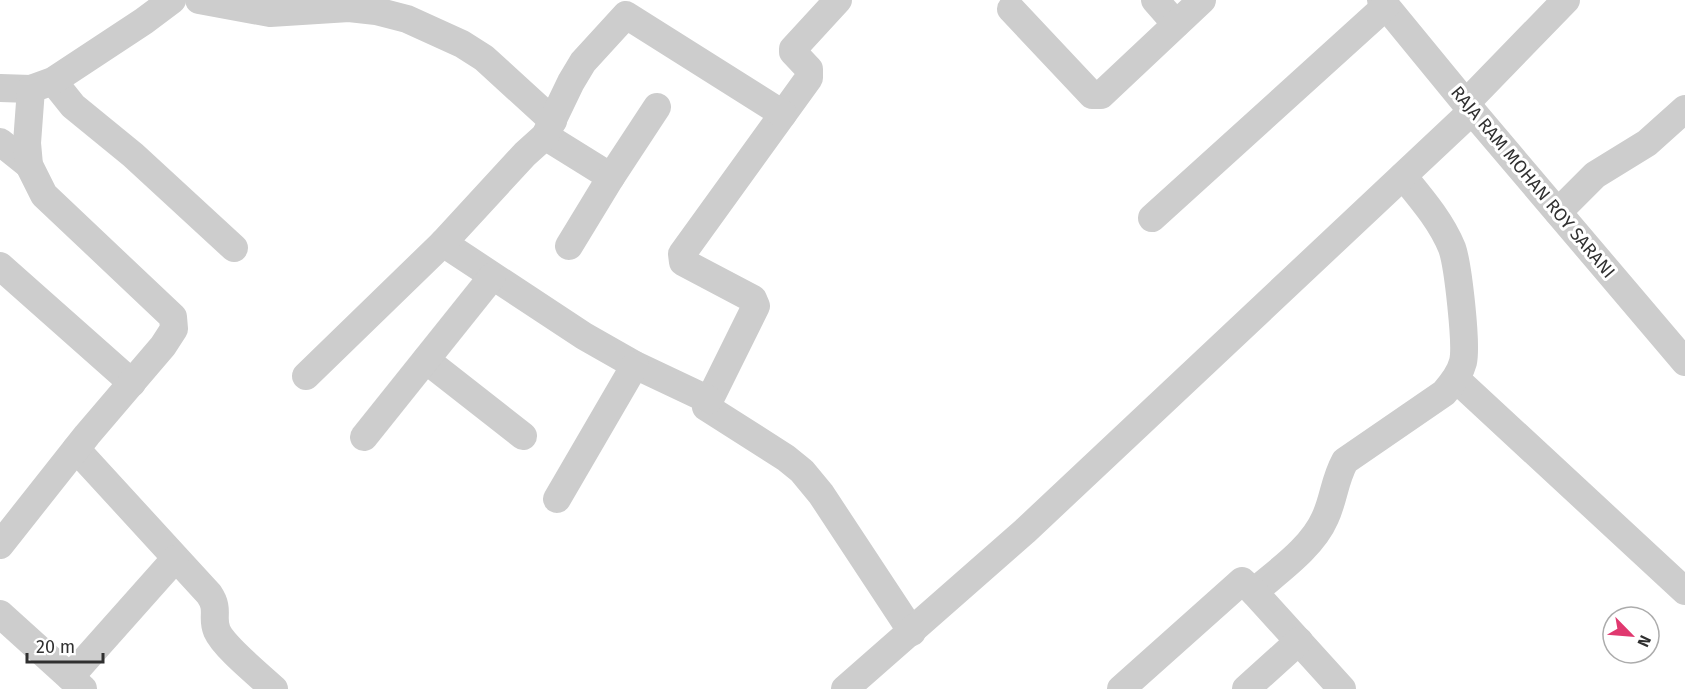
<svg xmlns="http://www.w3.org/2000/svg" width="1685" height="689" font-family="'Fira Sans',sans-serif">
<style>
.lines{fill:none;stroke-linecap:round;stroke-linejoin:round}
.minor{stroke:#cdcdcd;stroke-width:28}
.labels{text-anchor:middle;stroke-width:6;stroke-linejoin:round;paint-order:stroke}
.street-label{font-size:18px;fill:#303030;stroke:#fff}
</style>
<rect width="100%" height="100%" fill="#fff"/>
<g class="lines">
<!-- minor -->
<g class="minor">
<path d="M199,0L270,13L349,8L376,11L407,19L462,44L484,58L553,121"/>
<path d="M838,0L793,49V52L809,69V78L682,254L683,262L753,299L756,306L706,407L786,458L802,471L821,494L912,632"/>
<path d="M1155,0L1176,24"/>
<path d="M1381,0L1472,111L1685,362"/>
<path d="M1011,9L1092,95H1101L1202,0"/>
<path d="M53,81L73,106L133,155L234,248"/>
<path d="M0,88L31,89L53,81L144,21L172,0"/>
<path d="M1466,103L1566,0"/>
<path d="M545,136L611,177"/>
<path d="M0,142L29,165"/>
<path d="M1558,212L1595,175L1647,143L1685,109"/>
<path d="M1152,218L1386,6"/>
<path d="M443,243L584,336L635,365L709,400"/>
<path d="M569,246L611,177L657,107"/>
<path d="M0,266L132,383"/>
<path d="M426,360L523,436"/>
<path d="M306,376L443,243L525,154L545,136L571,82L583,62L626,15L783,114"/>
<path d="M1456,379L1685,591"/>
<path d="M364,437L492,277"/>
<path d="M76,449L209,594C220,610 211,617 217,631C224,647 259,675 274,689"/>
<path d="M557,499L635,365"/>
<path d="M0,545L87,435L163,346L174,329L173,317L44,195L29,165L27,143L31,89"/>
<path d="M1254,592C1278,571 1312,548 1325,518C1334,499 1334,481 1345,461L1444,393C1452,384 1460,374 1463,362C1467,345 1458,265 1452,248C1441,221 1421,198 1403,176"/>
<path d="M0,614L83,689"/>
<path d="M70,677L175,559"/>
<path d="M845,689L1025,531L1472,111"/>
<path d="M1121,689L1242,581L1254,592L1342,689"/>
<path d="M1246,689L1299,641"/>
</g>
</g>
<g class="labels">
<!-- street labels -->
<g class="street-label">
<text transform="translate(1533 182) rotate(50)" y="6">RAJA RAM MOHAN ROY SARANI</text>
</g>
</g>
<!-- north arrow -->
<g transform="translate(1631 635) rotate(115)"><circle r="28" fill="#ffffff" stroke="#acacac" stroke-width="1.5"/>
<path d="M0-4.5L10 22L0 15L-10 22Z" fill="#e0386f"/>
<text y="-9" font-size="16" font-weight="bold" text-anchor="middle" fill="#303030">N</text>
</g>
<!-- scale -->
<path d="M27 653v9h76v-9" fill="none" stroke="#303030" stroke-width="3"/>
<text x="36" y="653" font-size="18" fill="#303030" stroke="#ffffff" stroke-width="4.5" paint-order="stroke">20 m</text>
</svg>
